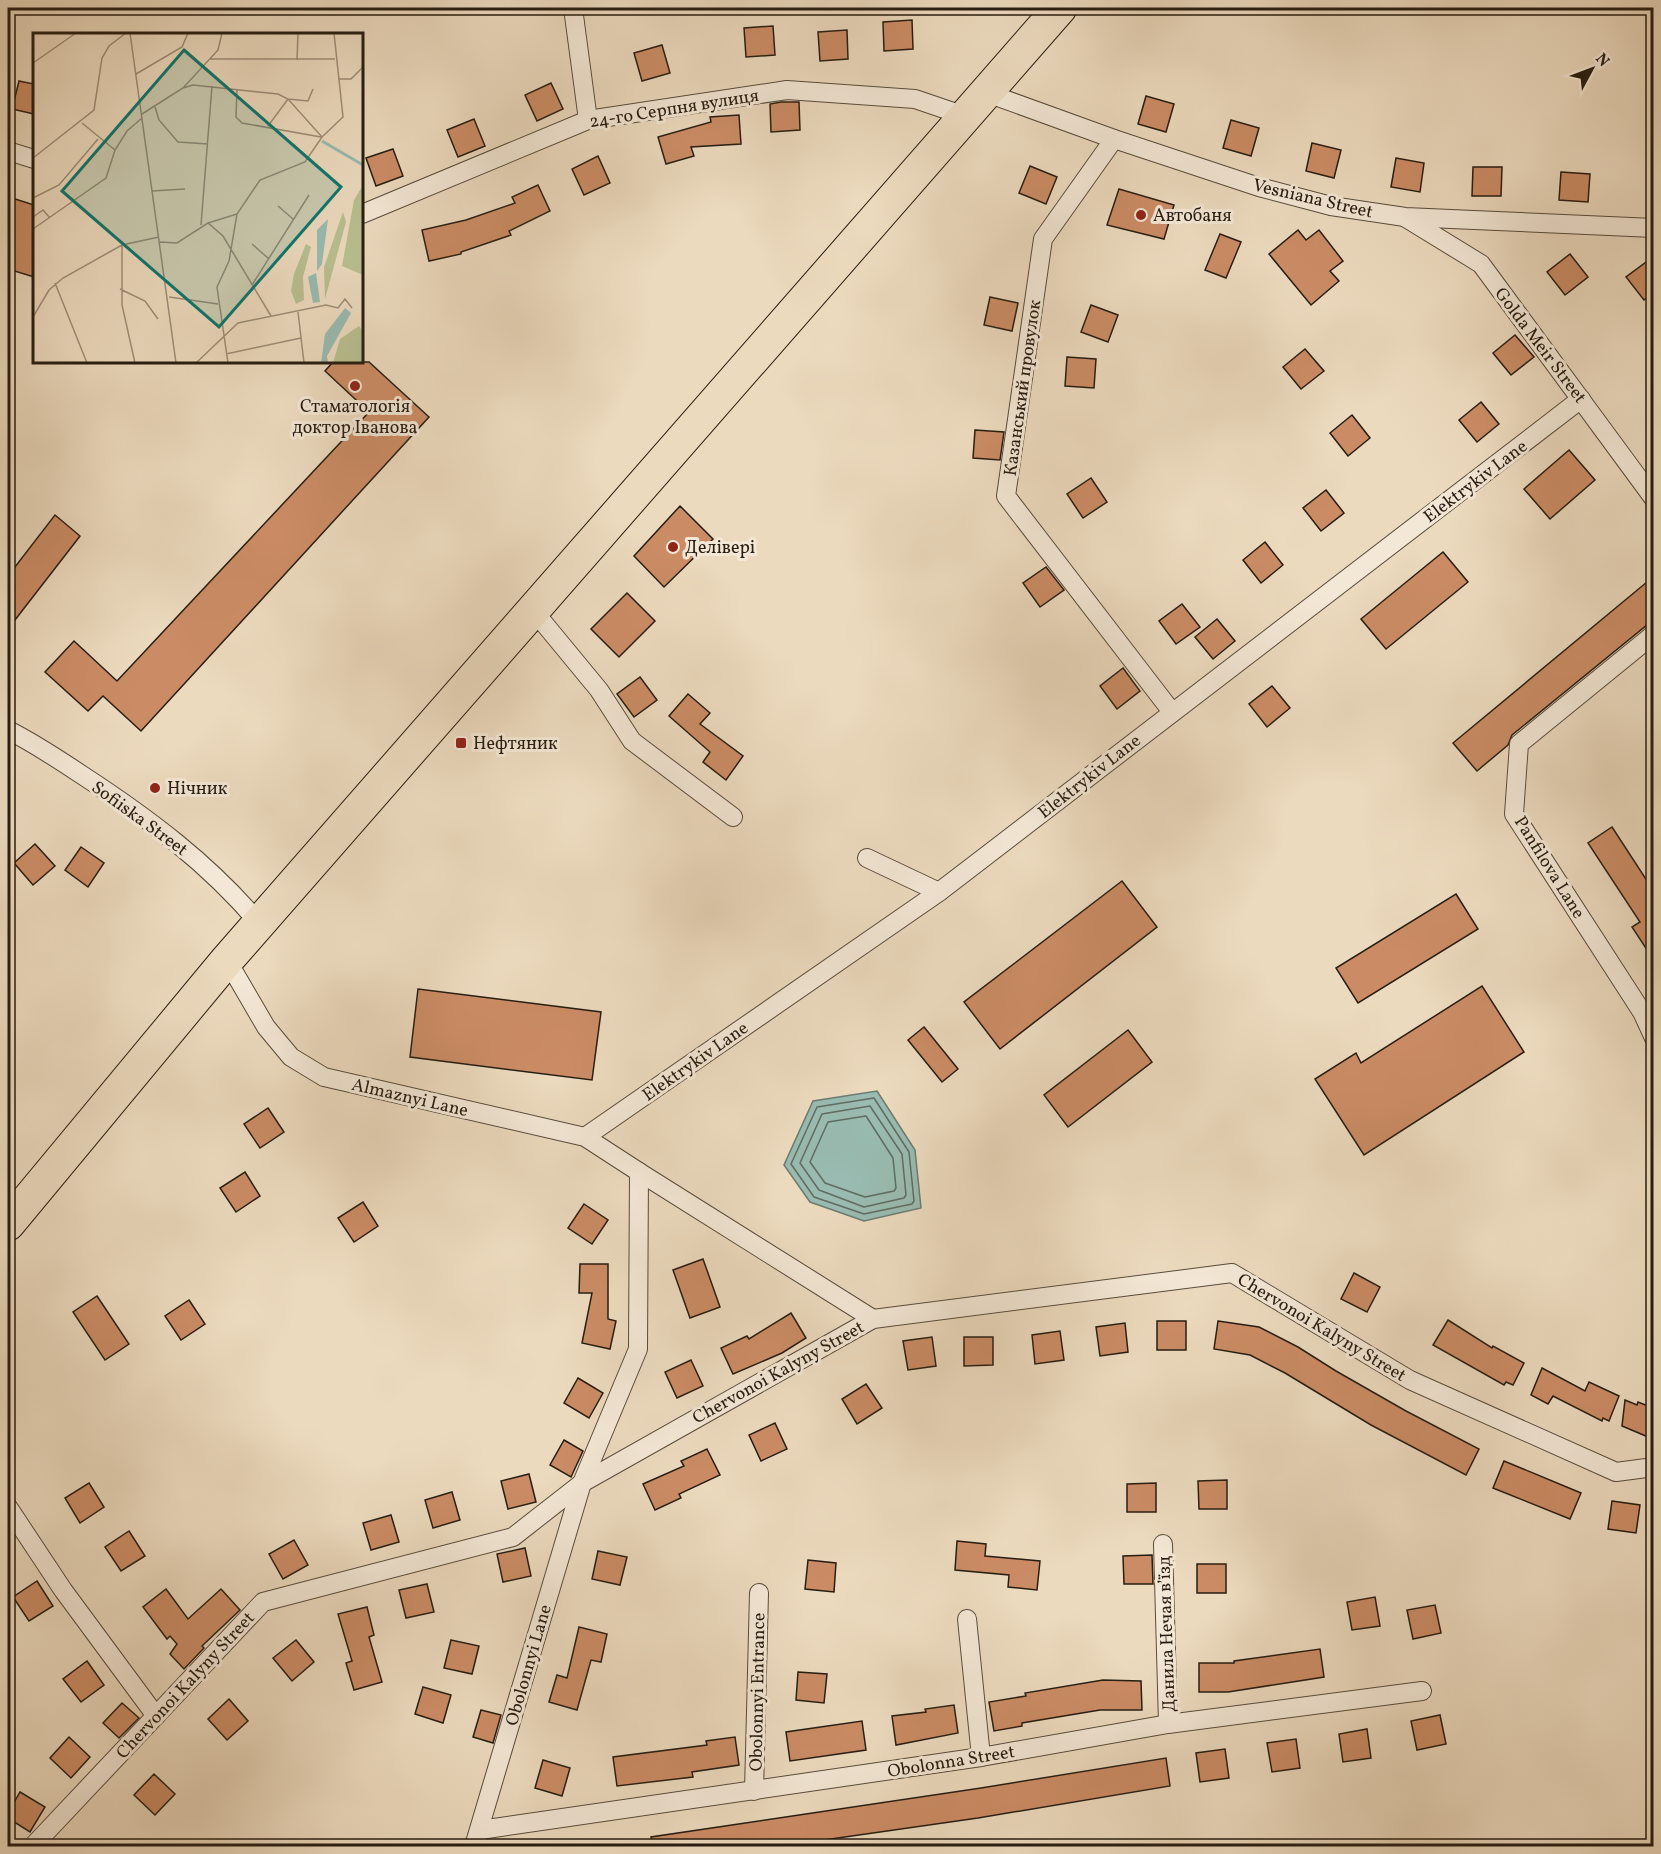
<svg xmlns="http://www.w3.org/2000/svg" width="1661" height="1854" font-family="Vollkorn,serif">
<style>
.water{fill:#99bbb1;stroke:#6b7c71;stroke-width:1.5}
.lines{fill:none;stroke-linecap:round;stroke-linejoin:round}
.shore{stroke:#606c62;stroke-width:1.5}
.building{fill:#cb8c65;stroke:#271d12;stroke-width:1.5}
.street-casing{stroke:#584c3d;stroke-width:20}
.highway-casing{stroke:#271d12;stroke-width:35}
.street{stroke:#f3e7d5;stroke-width:18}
.highway{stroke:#ecdabe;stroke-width:33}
.poi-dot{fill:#8f2418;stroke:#f3e7d5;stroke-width:2}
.labels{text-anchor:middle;stroke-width:6;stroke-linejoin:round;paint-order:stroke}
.street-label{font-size:18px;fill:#271d12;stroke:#f3e7d5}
.poi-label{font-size:18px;fill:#271d12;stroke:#f3e7d5;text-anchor:start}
.inset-river{fill:none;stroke:#99bbb1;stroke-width:3}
.inset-road{fill:none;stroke:#9d8e79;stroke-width:1.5}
.view{fill:#0f766e;fill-opacity:0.15;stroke:#0f766e;stroke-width:3}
.inset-edge{fill:none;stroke:#271d12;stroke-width:3}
</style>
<rect width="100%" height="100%" fill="#ecdabe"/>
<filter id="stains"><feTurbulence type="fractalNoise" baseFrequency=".00333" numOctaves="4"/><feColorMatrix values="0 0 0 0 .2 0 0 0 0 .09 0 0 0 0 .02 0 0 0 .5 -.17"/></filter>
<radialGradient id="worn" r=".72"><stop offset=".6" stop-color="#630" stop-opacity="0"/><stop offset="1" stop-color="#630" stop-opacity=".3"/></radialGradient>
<!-- water -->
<path class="water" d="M877,1091L915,1150L921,1208L864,1221L810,1202L784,1165L813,1101Z"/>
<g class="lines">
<!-- shore -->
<g class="shore">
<path d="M874,1098L909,1152L914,1201L912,1204L864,1214L814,1197L791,1164L817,1107Z"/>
<path d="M870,1106L902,1154L906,1195L904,1198L864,1207L819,1190L800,1163L822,1114Z"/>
<path d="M866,1116L893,1158L896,1188L894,1191L865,1197L825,1183L810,1162L828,1122Z"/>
</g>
</g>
<!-- building -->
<g class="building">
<path d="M912,20L913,49L884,51L883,22Z"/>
<path d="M773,26L775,55L746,57L744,28Z"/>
<path d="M847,30L848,59L820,61L818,32Z"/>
<path d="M662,45L670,73L642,81L634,53Z"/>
<path d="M19,81L34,84V114L12,109Z"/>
<path d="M551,83L563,109L537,121L525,95Z"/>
<path d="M1146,96L1174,104L1166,132L1138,124Z"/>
<path d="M781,102H799L800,130L771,132L770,104Z"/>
<path d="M739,115L741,144L691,147L694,156L666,164L658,137L711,122L710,117Z"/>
<path d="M474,119L485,146L458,157L447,130Z"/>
<path d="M1231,120L1259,128L1251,156L1223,148Z"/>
<path d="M1312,143L1341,150L1334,178L1306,171Z"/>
<path d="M393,149L403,176L376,186L366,158Z"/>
<path d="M598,156L610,183L584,195L572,169Z"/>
<path d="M1396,158L1424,163L1420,192L1391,187Z"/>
<path d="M1030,166L1057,177L1046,204L1019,193Z"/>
<path d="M1473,167H1502L1501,196H1472Z"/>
<path d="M1561,172L1590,174L1588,202L1559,200Z"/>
<path d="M538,185L550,211L509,231L511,235L461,252V254L429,261L422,230L466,220L515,203L512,197Z"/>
<path d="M1119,189L1174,205L1164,239L1107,225Z"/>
<path d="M12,198L34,205V277L8,269V215Z"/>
<path d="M1298,230L1306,240L1319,230L1343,261L1330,271L1339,281L1311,305L1269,254Z"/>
<path d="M1220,234L1241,242L1226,278L1205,270Z"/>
<path d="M1570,254L1588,277L1565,295L1547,272Z"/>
<path d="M1653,257V293L1644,300L1626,277Z"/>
<path d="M990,297L1018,303L1012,331L984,325Z"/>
<path d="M1091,305L1118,315L1108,342L1081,332Z"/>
<path d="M1515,335L1534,357L1511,375L1493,353Z"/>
<path d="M1305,349L1324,371L1301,389L1283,367Z"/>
<path d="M1067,357L1096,359L1094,388L1065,386Z"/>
<path d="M333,362H369L429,417L141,731L103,696L88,711L45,672L74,641L117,681L369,412L325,371Z"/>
<path d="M1481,402L1499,424L1477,442L1459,420Z"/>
<path d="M1352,415L1370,438L1348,456L1330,433Z"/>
<path d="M975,430L1004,432L1000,460L973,458Z"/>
<path d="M1569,450L1595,480L1550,519L1524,489Z"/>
<path d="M1091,478L1107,502L1083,518L1067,494Z"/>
<path d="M1326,490L1344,513L1321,531L1303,508Z"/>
<path d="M680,506L713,539L664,587L634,556Z"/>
<path d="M55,515L80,536L8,629V576Z"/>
<path d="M1265,542L1283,565L1261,583L1243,560Z"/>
<path d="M1443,552L1468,582L1386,649L1361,619Z"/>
<path d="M1046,567L1064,590L1040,607L1023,583Z"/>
<path d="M1653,577V623L1647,625L1512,735L1508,745L1477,771L1453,743Z"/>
<path d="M627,593L655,621L619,657L591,629Z"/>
<path d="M1182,604L1200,627L1176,644L1159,621Z"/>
<path d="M1217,619L1235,641L1213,659L1195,637Z"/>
<path d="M1123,668L1140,691L1117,709L1100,686Z"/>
<path d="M640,677L657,700L634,717L617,694Z"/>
<path d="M1272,686L1290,708L1267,727L1249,704Z"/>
<path d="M688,694L710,713L700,724L743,756L726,780L703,762L710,752L669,716Z"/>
<path d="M1612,827L1653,890V959L1632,927L1640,922L1588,843Z"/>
<path d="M35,844L55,866L33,885L14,863Z"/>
<path d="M81,847L104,863L88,887L65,870Z"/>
<path d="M1122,881L1157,927L1000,1049L964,1002Z"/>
<path d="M1456,894L1478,929L1358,1003L1336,968Z"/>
<path d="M1482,986L1524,1052L1364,1155L1315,1079L1356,1053L1361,1063Z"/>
<path d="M418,989L601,1012L592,1080L410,1057Z"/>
<path d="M924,1027L958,1069L942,1082L908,1040Z"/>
<path d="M1128,1030L1152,1062L1068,1127L1044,1095Z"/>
<path d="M268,1108L284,1132L260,1148L244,1124Z"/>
<path d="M245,1172L260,1196L236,1212L220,1188Z"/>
<path d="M363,1202L378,1226L354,1242L338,1218Z"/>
<path d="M584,1204L608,1220L592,1244L568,1228Z"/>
<path d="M703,1259L720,1307L690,1318L673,1270Z"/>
<path d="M580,1264H608V1319L616,1321L610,1349L582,1343L592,1293H579Z"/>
<path d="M1354,1273L1380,1287L1367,1312L1341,1299Z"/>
<path d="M97,1296L129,1344L105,1360L73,1312Z"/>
<path d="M189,1300L205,1324L181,1340L165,1316Z"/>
<path d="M791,1313L806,1338L782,1353L733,1374L721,1348L747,1336L749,1339Z"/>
<path d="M1448,1320L1492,1348L1493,1346L1524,1363L1513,1385L1506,1382L1504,1385L1433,1345Z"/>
<rect x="1157" y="1321" width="29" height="29"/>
<path d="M1218,1321L1259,1327L1298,1347L1336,1371L1406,1411L1479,1449L1466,1475L1371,1425L1285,1373L1250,1355L1214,1349Z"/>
<path d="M1125,1323L1128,1352L1100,1356L1096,1327Z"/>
<path d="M1060,1331L1064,1360L1035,1364L1032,1335Z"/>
<path d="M932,1337L936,1366L908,1370L903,1341Z"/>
<path d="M964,1337H993V1365L964,1366Z"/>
<path d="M691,1360L703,1386L677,1398L665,1372Z"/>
<path d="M1542,1368L1585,1391L1589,1382L1619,1396L1609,1421L1603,1418L1602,1421L1553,1396L1548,1404L1531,1395Z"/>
<path d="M578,1378L603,1393L589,1418L564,1403Z"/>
<path d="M866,1384L882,1408L857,1424L842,1399Z"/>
<path d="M1625,1400L1637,1405L1638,1402L1653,1408V1439L1622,1426Z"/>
<path d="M775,1423L787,1449L761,1461L749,1435Z"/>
<path d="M564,1440L583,1451L571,1477L550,1465Z"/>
<path d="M707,1449L720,1475L679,1494L681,1498L655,1510L643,1484L684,1466L681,1461Z"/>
<path d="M1504,1461L1581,1493L1570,1519L1493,1488Z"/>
<path d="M529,1474L536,1502L508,1509L501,1481Z"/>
<path d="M1227,1480V1509H1199L1198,1481Z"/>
<path d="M89,1483L104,1507L80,1523L65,1498Z"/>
<path d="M1156,1483V1512H1127V1484Z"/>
<path d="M452,1492L460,1520L433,1528L425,1500Z"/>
<path d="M1612,1501L1640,1505L1636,1533L1608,1529Z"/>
<path d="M391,1515L399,1542L371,1550L363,1523Z"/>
<path d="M129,1531L145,1556L121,1571L105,1547Z"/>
<path d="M294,1540L308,1565L283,1579L269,1554Z"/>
<path d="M957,1541L986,1544L985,1556L1040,1561L1037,1590L1008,1587L1009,1575L955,1570Z"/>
<path d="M525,1548L531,1576L503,1582L497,1554Z"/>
<path d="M598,1551L627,1557L620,1585L592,1579Z"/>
<path d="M1152,1555L1153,1584H1124L1123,1556Z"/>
<path d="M808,1560L836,1563L834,1592L805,1589Z"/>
<rect x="1197" y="1564" width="29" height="29"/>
<path d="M37,1581L53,1606L29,1621L13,1597Z"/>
<path d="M427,1584L434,1612L406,1618L399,1590Z"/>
<path d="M166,1589L188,1619L221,1589L240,1610L202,1646L204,1648L184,1669L170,1654L177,1644L170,1636L167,1639L143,1607Z"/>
<path d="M1375,1597L1380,1626L1352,1630L1347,1602Z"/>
<path d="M1435,1605L1441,1633L1413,1639L1407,1610Z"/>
<path d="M367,1607L374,1635L369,1637L382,1682L354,1690L346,1663L352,1661L338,1614Z"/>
<path d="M579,1627L607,1634L601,1662L591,1660L577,1710L549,1702L557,1675L567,1678Z"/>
<path d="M296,1640L314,1662L292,1681L273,1658Z"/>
<path d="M451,1640L479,1646L472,1674L444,1668Z"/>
<path d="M1320,1649L1324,1677L1228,1692H1199V1663H1234V1661Z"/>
<path d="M87,1661L104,1685L81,1702L63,1679Z"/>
<path d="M798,1672L827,1674L824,1703L796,1700Z"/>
<path d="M1103,1680L1141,1681L1142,1710H1100L1022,1723V1726L994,1731L989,1702L1026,1696L1025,1693Z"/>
<path d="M423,1687L451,1695L443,1723L415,1714Z"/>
<path d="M229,1699L248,1721L227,1740L208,1719Z"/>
<path d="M122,1703L139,1718L119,1738L103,1723Z"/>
<path d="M954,1705L958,1733L896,1745L892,1716L926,1712L925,1709Z"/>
<path d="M481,1710L501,1715L493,1743L473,1737Z"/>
<path d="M1440,1715L1446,1744L1417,1750L1411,1721Z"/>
<path d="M862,1721L866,1750L790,1761L786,1732Z"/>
<path d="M1367,1729L1371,1758L1343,1762L1339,1734Z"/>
<path d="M69,1737L90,1757L71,1778L50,1758Z"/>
<path d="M735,1737L739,1765L692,1772L693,1777L617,1786L613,1757L707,1745L706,1741Z"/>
<path d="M1296,1739L1300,1768L1272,1772L1267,1743Z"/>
<path d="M1225,1749L1229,1778L1200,1782L1196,1753Z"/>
<path d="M1166,1758L1170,1786L978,1818L782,1846H652L651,1837L981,1788Z"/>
<path d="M543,1760L570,1768L562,1796L535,1788Z"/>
<path d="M154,1774L175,1794L155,1815L134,1795Z"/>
<path d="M20,1792L45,1807L30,1832L8,1818V1813Z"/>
</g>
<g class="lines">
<!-- street casing -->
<g class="street-casing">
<g id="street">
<path d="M573,8L588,120"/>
<path d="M987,93L1114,139L1259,187L1331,206L1405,217L1654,228"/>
<path d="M1114,139L1043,239L1006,496L1172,712"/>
<path d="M8,151L34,159"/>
<path d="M362,214L588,120L787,90L915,99L965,116"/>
<path d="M1406,218L1481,264L1654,499"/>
<path d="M533,610L599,690L632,741L733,817"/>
<path d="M1654,634L1519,744L1514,814L1642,1012L1654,1038"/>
<path d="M8,730C34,743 58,759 82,775C148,818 208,863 259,923"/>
<path d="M867,858L939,892"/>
<path d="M227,960L266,1027L291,1057L324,1077L585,1137L639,1172L638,1349L582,1483L474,1846"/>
<path d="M585,1137L939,892L1581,399"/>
<path d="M639,1172L873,1319"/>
<path d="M8,1507L63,1590L156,1716"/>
<path d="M1163,1544L1168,1724"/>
<path d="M967,1619L981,1757"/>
<path d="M754,1791L759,1593"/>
<path d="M480,1830L981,1757L1168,1724L1422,1691"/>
<path d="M33,1846L263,1602L513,1537L582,1483L873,1319L1232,1273L1410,1380L1616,1472L1654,1467"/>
</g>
</g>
<!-- highway casing -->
<g class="highway-casing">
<path id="highway" d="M8,1224L227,960L1060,8"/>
</g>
<!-- street -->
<use href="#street" class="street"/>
<!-- highway -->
<use href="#highway" class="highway"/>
</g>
<!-- markers -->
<g class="poi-dot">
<circle cx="1141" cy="215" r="6"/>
<circle cx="355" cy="386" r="6"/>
<circle cx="673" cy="547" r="6"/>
<rect x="455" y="737" width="12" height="12" rx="3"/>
<circle cx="155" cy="788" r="6"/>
</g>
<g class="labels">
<!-- street labels -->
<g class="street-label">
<text transform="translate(674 108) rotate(-9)" y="6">24-го Серпня вулиця</text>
<text transform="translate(1313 198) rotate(13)" y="6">Vesniana Street</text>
<text transform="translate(1541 345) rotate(53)" y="6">Golda Meir Street</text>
<text transform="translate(1022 388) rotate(-82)" y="6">Казанський провулок</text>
<text transform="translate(1475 481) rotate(-37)" y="6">Elektrykiv Lane</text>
<text transform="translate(1089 776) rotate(-38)" y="6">Elektrykiv Lane</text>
<text transform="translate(140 818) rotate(36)" y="6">Sofiiska Street</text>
<text transform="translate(1550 867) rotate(58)" y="6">Panfilova Lane</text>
<text transform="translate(695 1061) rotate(-35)" y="6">Elektrykiv Lane</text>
<text transform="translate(410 1097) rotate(13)" y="6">Almaznyi Lane</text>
<text transform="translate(1322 1327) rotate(31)" y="6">Chervonoi Kalyny Street</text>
<text transform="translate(778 1372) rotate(-29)" y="6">Chervonoi Kalyny Street</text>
<text transform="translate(1166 1634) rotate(-92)" y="6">Данила Нечая в’їзд</text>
<text transform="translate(528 1665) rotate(-74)" y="6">Obolonnyi Lane</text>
<text transform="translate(185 1685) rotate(-47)" y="6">Chervonoi Kalyny Street</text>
<text transform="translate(757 1692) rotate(-89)" y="6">Obolonnyi Entrance</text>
<text transform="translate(951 1761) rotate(-9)" y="6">Obolonna Street</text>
</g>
<!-- poi labels -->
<g class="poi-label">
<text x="1153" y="221">Автобаня</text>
<text x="355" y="412" text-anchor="middle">Стаматологія<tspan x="355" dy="21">доктор Іванова</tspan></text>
<text x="685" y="553">Делівері</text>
<text x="473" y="749">Нефтяник</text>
<text x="167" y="794">Нічник</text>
</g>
</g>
<!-- overview -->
<g transform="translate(33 33)">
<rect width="330" height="330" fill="#ecdabe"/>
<path d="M330,152V242L309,233L321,167ZM310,179L313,189L292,266L291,234ZM273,211L278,214L270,244L271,267L263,271L258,258L261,241ZM326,293L330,298V330H300L307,306Z" fill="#b9bf90"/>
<path d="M295,186L289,231L284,238V197ZM283,240L287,269L280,270L275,244ZM312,275L318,280L294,323L295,330H288L292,301Z" fill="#99bbb1"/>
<path class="inset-river" d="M289,108L330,132"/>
<path class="inset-road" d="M97,0L143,330M177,26H302M264,27L265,0M0,30L43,0M103,41L149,14L155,0M305,46H318L330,34M150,55L160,52L245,61L255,66L289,104M204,56L203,84L209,90L288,104M122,74L126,87L145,109L175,111M109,81L150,55L185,17L189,0M49,90L82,117M235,93L255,66L275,68L280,56M0,125L61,77L69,25L76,13L93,0M119,158L152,156M0,165L26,152L65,106M245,173L260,186M0,184L10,177L17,185M175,190L204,181M168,192L179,53M0,196L73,145L82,117L94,98L109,85M127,209L144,210L175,190L190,203L238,283M219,211L236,226M89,212V272L102,330M22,250L54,330M219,252L276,162M87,256L112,268L125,286M136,264L185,271M265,279L271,330M0,284L16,257L30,245L89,212L126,204M193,321L268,305M163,330L205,290L293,272L305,275L312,266L319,275M195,330L184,254L196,228L204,181L227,147L272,129L289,104L310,84L301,0"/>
<path class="view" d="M151,17L308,154L186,294L29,158Z"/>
<rect width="330" height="330" class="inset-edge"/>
</g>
<!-- margin -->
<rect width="1661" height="1854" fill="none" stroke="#ecdabe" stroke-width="30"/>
<rect x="9" y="9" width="1643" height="1836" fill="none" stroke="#271d12" stroke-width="3"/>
<rect x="15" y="15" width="1631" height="1824" fill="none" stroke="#271d12" stroke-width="1.5"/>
<!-- north arrow -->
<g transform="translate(1592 69) rotate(49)" stroke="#f3e7d5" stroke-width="4.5" paint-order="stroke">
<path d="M0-4.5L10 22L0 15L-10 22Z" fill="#271d12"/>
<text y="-9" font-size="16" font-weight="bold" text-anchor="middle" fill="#271d12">N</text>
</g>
<rect width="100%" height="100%" filter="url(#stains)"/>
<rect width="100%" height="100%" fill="url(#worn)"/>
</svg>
